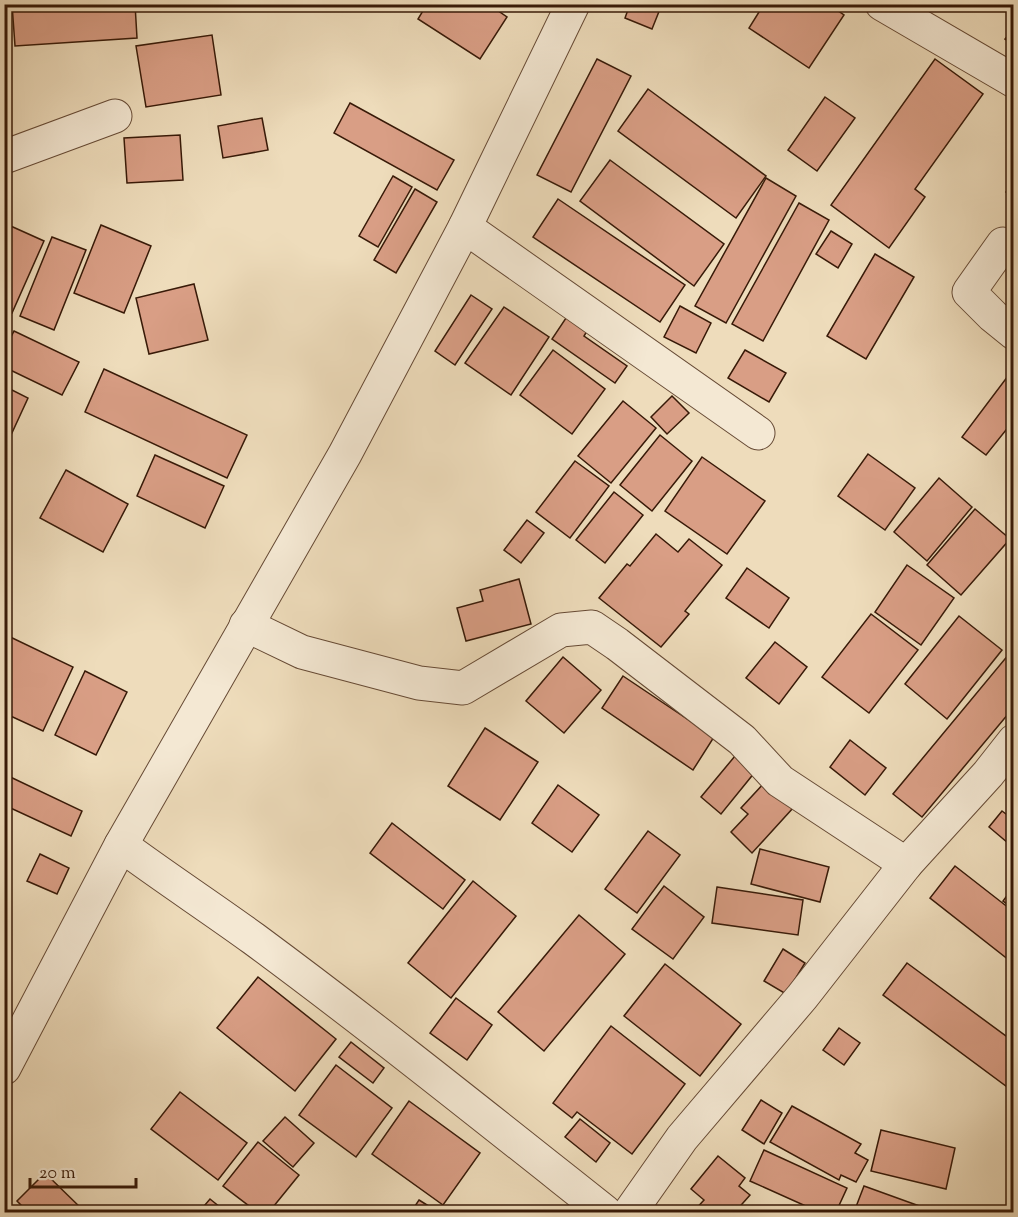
<svg xmlns="http://www.w3.org/2000/svg" width="1018" height="1217" font-family="'Sorts Mill Goudy',serif">
<style>
.building{fill:#d99e85;stroke:#381a08;stroke-width:1.5}
.lines{fill:none;stroke-linecap:round;stroke-linejoin:round}
.minor-casing{stroke:#664a35;stroke-width:35}
.minor{stroke:#f4e8d3;stroke-width:33}
</style>
<rect width="100%" height="100%" fill="#eedcbb"/>
<filter id="stains"><feTurbulence type="fractalNoise" baseFrequency=".00333" numOctaves="4"/><feColorMatrix values="0 0 0 0 .2 0 0 0 0 .09 0 0 0 0 .02 0 0 0 .5 -.17"/></filter>
<radialGradient id="worn" r=".72"><stop offset=".6" stop-color="#630" stop-opacity="0"/><stop offset="1" stop-color="#630" stop-opacity=".3"/></radialGradient>
<!-- building -->
<g class="building">
<path d="M12,4H135L137,38L15,46Z"/>
<path d="M427,4H488L507,17L480,59L418,19Z"/>
<path d="M630,4H662L652,29L625,18Z"/>
<path d="M764,4H828L844,15L809,68L749,28Z"/>
<path d="M1014,28V45L1005,39Z"/>
<path d="M212,35L221,95L146,107L136,46Z"/>
<path d="M597,59L631,76L571,192L537,175Z"/>
<path d="M935,59L983,94L915,189L925,197L889,248L831,205Z"/>
<path d="M648,89L766,176L736,218L618,131Z"/>
<path d="M825,97L855,118L817,171L788,150Z"/>
<path d="M350,103L454,160L437,190L334,133Z"/>
<path d="M262,118L268,150L223,158L218,126Z"/>
<path d="M180,135L183,180L127,183L124,138Z"/>
<path d="M610,160L724,244L694,286L580,201Z"/>
<path d="M393,176L412,187L378,247L359,236Z"/>
<path d="M766,178L796,196L726,323L695,306Z"/>
<path d="M1014,180V197L1006,192Z"/>
<path d="M415,189L437,202L396,273L374,260Z"/>
<path d="M558,199L685,285L660,322L533,237Z"/>
<path d="M799,203L829,220L763,341L732,324Z"/>
<path d="M4,223L44,241L12,313L4,310Z"/>
<path d="M101,225L151,246L124,313L74,293Z"/>
<path d="M831,231L852,244L838,268L816,254Z"/>
<path d="M52,237L86,250L54,330L20,316Z"/>
<path d="M875,254L914,277L866,359L827,336Z"/>
<path d="M194,284L208,340L149,354L136,298Z"/>
<path d="M471,295L492,309L455,365L435,351Z"/>
<path d="M680,306L711,323L696,353L664,337Z"/>
<path d="M504,307L549,337L511,395L465,363Z"/>
<path d="M570,312L590,326L584,336L627,366L615,383L552,339Z"/>
<path d="M14,331L79,362L62,395L4,367V351Z"/>
<path d="M553,350L605,389L572,434L520,395Z"/>
<path d="M745,350L786,373L769,402L728,378Z"/>
<path d="M1014,368V420L986,455L962,437Z"/>
<path d="M104,369L247,435L227,478L85,412Z"/>
<path d="M4,386L28,398L5,448H4Z"/>
<path d="M672,396L689,413L667,434L651,417Z"/>
<path d="M623,401L656,428L611,483L578,456Z"/>
<path d="M660,435L692,461L652,511L620,485Z"/>
<path d="M868,454L915,488L885,530L838,496Z"/>
<path d="M155,455L224,486L205,528L137,496Z"/>
<path d="M702,457L765,501L727,554L665,511Z"/>
<path d="M575,461L609,486L570,538L536,512Z"/>
<path d="M66,470L128,504L103,552L40,518Z"/>
<path d="M939,478L972,507L927,561L894,532Z"/>
<path d="M614,492L643,515L605,563L576,540Z"/>
<path d="M975,509L1010,539L961,595L927,565Z"/>
<path d="M527,520L544,533L521,563L504,550Z"/>
<path d="M656,534L678,552L689,539L722,565L685,611L689,614L661,647L599,598L627,564L630,566Z"/>
<path d="M907,565L954,598L921,645L875,612Z"/>
<path d="M747,568L789,598L769,628L726,598Z"/>
<path d="M519,579L531,624L466,641L457,608L483,601L480,590Z"/>
<path d="M871,614L918,650L869,713L822,677Z"/>
<path d="M959,616L1002,650L947,719L905,684Z"/>
<path d="M4,634L73,667L43,731L4,713Z"/>
<path d="M775,642L807,667L779,704L746,678Z"/>
<path d="M1014,648V707L922,817L893,794Z"/>
<path d="M563,657L601,690L564,733L526,701Z"/>
<path d="M85,671L127,692L96,755L55,735Z"/>
<path d="M623,676L714,737L693,770L602,708Z"/>
<path d="M485,728L538,762L500,820L448,786Z"/>
<path d="M850,740L886,768L865,795L830,767Z"/>
<path d="M735,756L755,772L721,814L701,797Z"/>
<path d="M4,774L82,811L71,836L4,805Z"/>
<path d="M765,782L793,808L752,853L731,832L748,814L741,808Z"/>
<path d="M558,785L599,815L572,852L532,823Z"/>
<path d="M1002,811L1014,820V836L1008,843L989,827Z"/>
<path d="M392,823L465,880L443,909L370,853Z"/>
<path d="M648,831L680,855L637,913L605,889Z"/>
<path d="M760,849L829,867L820,902L751,884Z"/>
<path d="M40,854L69,868L57,894L27,881Z"/>
<path d="M955,866L1014,912V964L930,898Z"/>
<path d="M473,881L516,916L451,998L408,963Z"/>
<path d="M664,886L704,917L673,959L632,929Z"/>
<path d="M1014,886V909L1003,901Z"/>
<path d="M717,887L803,900L798,935L712,923Z"/>
<path d="M579,915L625,954L544,1051L498,1012Z"/>
<path d="M783,949L805,963L786,994L764,981Z"/>
<path d="M907,963L1014,1042V1092L883,995Z"/>
<path d="M665,964L741,1024L700,1076L624,1016Z"/>
<path d="M258,977L336,1039L295,1091L217,1028Z"/>
<path d="M456,998L492,1025L467,1060L430,1033Z"/>
<path d="M611,1026L685,1084L632,1154L577,1112L572,1118L553,1103Z"/>
<path d="M839,1028L860,1043L844,1065L823,1050Z"/>
<path d="M351,1042L384,1068L373,1083L339,1057Z"/>
<path d="M336,1065L392,1108L356,1157L299,1115Z"/>
<path d="M180,1092L247,1143L218,1180L151,1129Z"/>
<path d="M761,1100L782,1113L764,1144L742,1130Z"/>
<path d="M409,1101L480,1153L443,1205L372,1154Z"/>
<path d="M792,1106L861,1144L855,1153L868,1160L856,1182L841,1175L839,1180L770,1142Z"/>
<path d="M285,1117L314,1143L293,1167L263,1141Z"/>
<path d="M580,1119L610,1143L596,1162L565,1137Z"/>
<path d="M881,1130L955,1148L946,1189L871,1171Z"/>
<path d="M258,1142L299,1175L269,1212H257L223,1186Z"/>
<path d="M764,1150L847,1188L836,1212H819L750,1181Z"/>
<path d="M718,1156L745,1178L739,1186L750,1195L735,1212H693L704,1200L691,1189Z"/>
<path d="M45,1173L85,1212H28L17,1201Z"/>
<path d="M864,1186L936,1212H854Z"/>
<path d="M210,1199L226,1212H199Z"/>
<path d="M419,1200L435,1210L433,1212H411Z"/>
</g>
<g class="lines">
<!-- minor casing -->
<g class="minor-casing">
<g id="minor">
<path d="M882,4L1014,81"/>
<path d="M4,157L115,116"/>
<path d="M465,227L758,433"/>
<path d="M1003,244L969,292L993,316L1014,333"/>
<path d="M246,625L302,652L419,683L463,688L561,630L592,627L617,644L742,740L780,781L906,864"/>
<path d="M121,845C164,877 210,907 254,939C373,1027 489,1120 605,1212"/>
<path d="M4,1068L121,845L345,454L465,227L573,4"/>
<path d="M630,1212L682,1138L802,997L906,864L988,774L1014,741"/>
</g>
</g>
<!-- minor -->
<use href="#minor" class="minor"/>
</g>
<!-- margin -->
<rect width="1018" height="1217" fill="none" stroke="#eedcbb" stroke-width="24"/>
<rect x="6" y="6" width="1006" height="1205" fill="none" stroke="#381a08" stroke-width="3"/>
<rect x="12" y="12" width="994" height="1193" fill="none" stroke="#381a08" stroke-width="1.5"/>
<!-- scale -->
<path d="M30 1178v9h106v-9" fill="none" stroke="#381a08" stroke-width="3"/>
<text x="39" y="1178" font-size="18" fill="#381a08" stroke="#f4e8d3" stroke-width="4.5" paint-order="stroke">20 m</text>
<rect width="100%" height="100%" filter="url(#stains)"/>
<rect width="100%" height="100%" fill="url(#worn)"/>
</svg>
